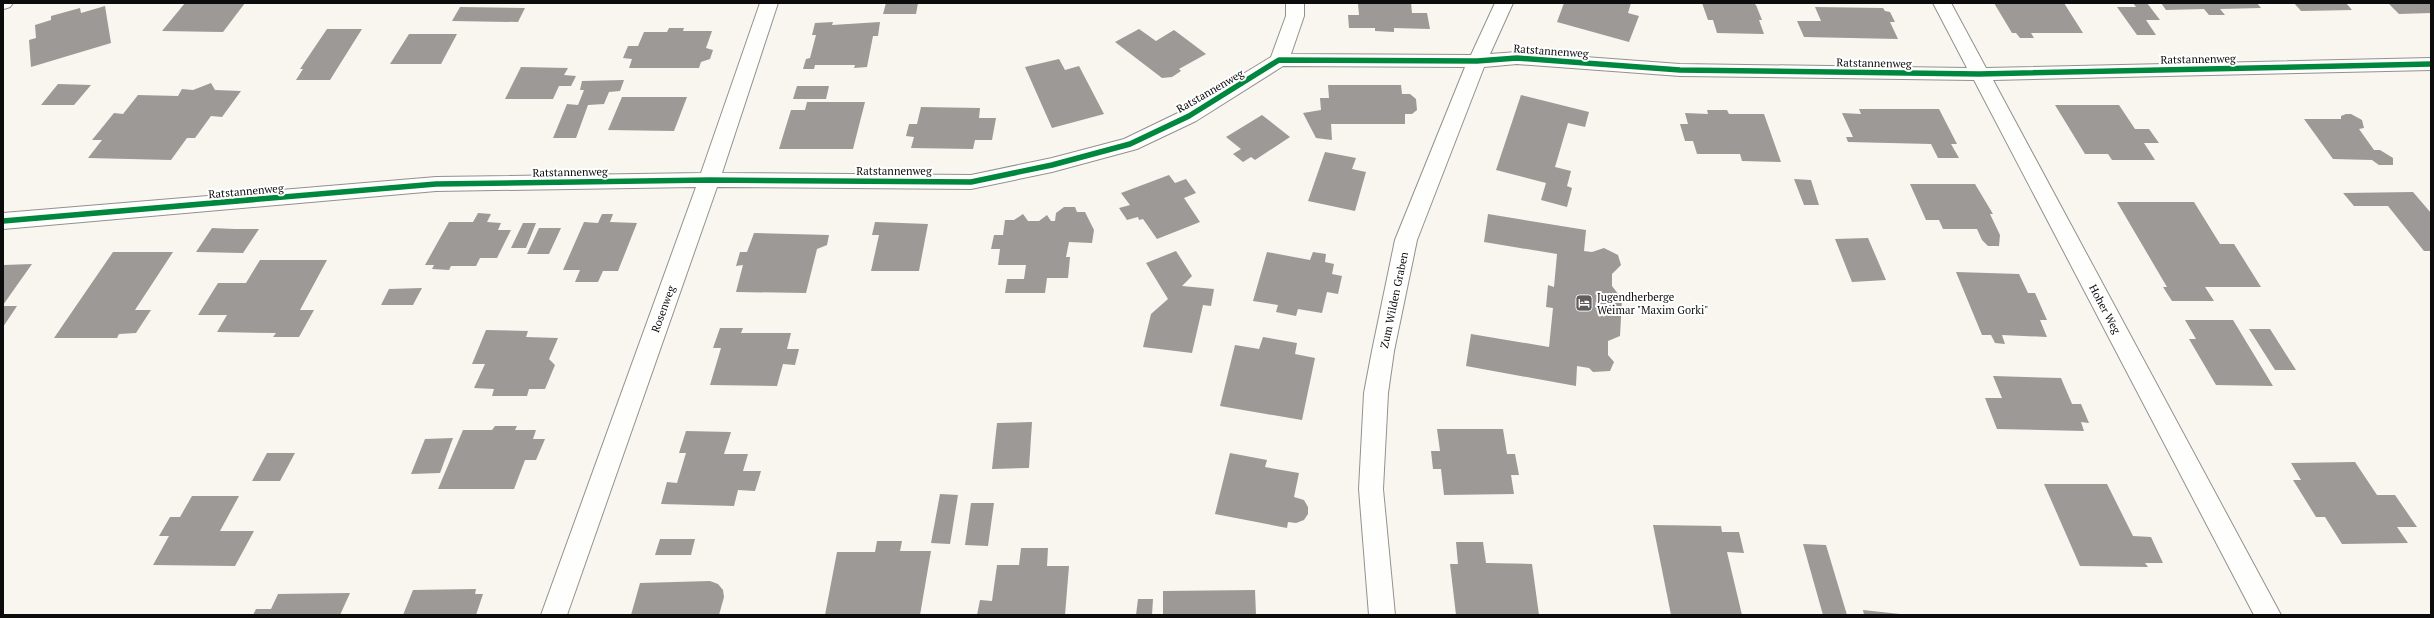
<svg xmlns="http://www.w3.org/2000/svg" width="2434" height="618" font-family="'PT Serif',serif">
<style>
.building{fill:#9c9996}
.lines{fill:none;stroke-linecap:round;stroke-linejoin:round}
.minor-casing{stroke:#93918f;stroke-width:2}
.minor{fill:#fefefd;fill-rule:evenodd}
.cycleway-casing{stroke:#fff;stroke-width:8}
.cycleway{stroke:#00873e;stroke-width:5.5}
.labels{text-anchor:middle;stroke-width:4;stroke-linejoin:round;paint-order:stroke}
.street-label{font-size:11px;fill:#0c0c0c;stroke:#fff}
.poi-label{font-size:11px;fill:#0c0c0c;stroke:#fff;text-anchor:start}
</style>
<rect width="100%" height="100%" fill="#f9f6f0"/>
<!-- building -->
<g class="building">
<path d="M185,3H245L223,32L162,31Z"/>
<path d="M886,3H918L916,14H883Z"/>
<path d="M1358,3H1411L1412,13H1427L1430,29L1394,28V32L1375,31V28H1349L1348,15H1359Z"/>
<path d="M1564,3H1631L1628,13L1639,16L1629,42L1557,22Z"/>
<path d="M1702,3H1753L1756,5L1762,20H1759L1764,34L1717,33L1713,20H1708Z"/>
<path d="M1994,3H2064L2083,33H2031L2034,38H2020L2016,33H2012Z"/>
<path d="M2133,3H2147L2160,20H2146L2156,35H2137L2117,7H2136Z"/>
<path d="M2161,3H2257L2261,8L2220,9L2225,15H2209L2204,9L2166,10Z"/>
<path d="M2294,3H2346L2352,10L2301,11Z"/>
<path d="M2388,3H2431V13L2399,14Z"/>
<path d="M105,6L111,43L31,67L29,40L36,38L35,25L51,20V16L80,8L81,13Z"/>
<path d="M460,7L525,8L518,22L452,21Z"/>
<path d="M1815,7L1883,8L1885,11L1890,12L1895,22H1890L1898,39L1804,37L1797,21H1821Z"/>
<path d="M833,22L832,25L880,22L878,36H873L867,67L854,68L855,65H815L814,69H803L806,59L810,58L816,35H812L815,23Z"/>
<path d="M669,28H684L683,31H712L706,48L713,50L710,59L701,62L699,68H629L632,59L623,58L628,46H638L644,32H667Z"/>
<path d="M327,29H362L330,80H296L303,69H300Z"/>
<path d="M1139,29L1156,41L1174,30L1206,54L1179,69L1181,71L1172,77L1162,78L1115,42Z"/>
<path d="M409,34H457L441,64H390Z"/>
<path d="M1059,59L1065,70L1079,66L1104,114L1052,128L1025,67Z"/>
<path d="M521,67L568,68L564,75L576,76L571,86H559L553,99H505Z"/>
<path d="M624,80L620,91L609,92L604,104L588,105L576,138H553L567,104L578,105L584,90H580L582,81Z"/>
<path d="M211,83L215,90L241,91L222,117L211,116L195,138H187L171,160L88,158L102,140H92L114,113L123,114L138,95L178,96L182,89L193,90Z"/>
<path d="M58,84L91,85L74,105H41Z"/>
<path d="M1328,85H1401L1402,94H1410L1416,99L1417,110L1412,114H1405V124H1331L1332,140L1316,138L1303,113L1321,110L1320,98H1329Z"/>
<path d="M797,86H829L826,99H793Z"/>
<path d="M1521,95L1589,112L1585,127L1568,123L1555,167L1571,171L1567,186L1572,188L1567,207L1541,200L1546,183L1496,170Z"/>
<path d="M622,97H687L674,131L608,130Z"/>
<path d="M807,102H865L853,149H779L791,110H805Z"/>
<path d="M2055,105H2119L2135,129H2149L2159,143H2144L2155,160H2112L2108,154H2085Z"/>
<path d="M921,107L980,108L979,118H996L992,140H975L973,149L911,148L914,137L906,136L909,124H917Z"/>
<path d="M1859,109H1939L1957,144H1951L1959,158H1938L1931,144L1848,142L1846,137H1853L1842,113L1861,114Z"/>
<path d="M1707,110H1727L1729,114H1764L1781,162L1742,161L1740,154H1697L1693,141H1685L1680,124H1688L1685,113L1708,114Z"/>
<path d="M2346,114H2351L2362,120L2364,128L2359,129L2374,150H2380L2393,158V165H2379L2372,160L2333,159L2304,119H2341V116Z"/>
<path d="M1262,115L1290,137L1255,160L1251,157L1243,162L1233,154L1241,149L1226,137Z"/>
<path d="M1325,152L1356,158L1352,169L1366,172L1355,211L1308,201Z"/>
<path d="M1169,175L1175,183L1186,179L1196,193L1184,198L1200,222L1157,239L1143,219L1139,220L1138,217L1127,220L1119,208L1130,205L1121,193Z"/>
<path d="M1794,179L1811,180L1819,205H1804Z"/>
<path d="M1910,184H1975L1993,214H1990L2000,235L1999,246H1988L1982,240L1977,229H1943L1939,220H1926Z"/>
<path d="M2413,192L2431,213V251H2424L2388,206H2354L2343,193Z"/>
<path d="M2117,202H2194L2220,244H2234L2261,287H2205L2214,301H2172L2163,287H2167Z"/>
<path d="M1064,207H1075L1077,212H1085L1094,230L1092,243L1069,242L1066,257H1070L1068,278H1047L1045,293H1005L1007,279H1024L1026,265H998L1000,249H991L994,235H1003L1005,220H1014L1023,214L1028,221H1039L1047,215L1051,221H1055L1056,213Z"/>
<path d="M478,213L491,214L487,222L501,223L498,230H511L497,258H480L476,266H451L449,270L432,269L434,265H425L449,222H473Z"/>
<path d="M602,214H613L610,222L637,223L618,271H603L598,282H575L580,270H563L584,222L598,223Z"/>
<path d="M1488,214L1586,230L1584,251L1592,252L1604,248L1618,255L1621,265L1612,274V286L1622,299L1620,336L1608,341V355L1614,362L1610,371L1593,372L1589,368L1577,366L1576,386L1466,366L1471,334L1549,347L1553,308L1546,307L1548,285L1554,287L1557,254L1484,242Z"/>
<path d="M875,222L928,224L919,271H871L879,235H872Z"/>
<path d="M523,223H536L526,248H511Z"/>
<path d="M212,228L235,229H259L243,253L196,252Z"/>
<path d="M539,228H561L549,254H527Z"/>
<path d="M754,233L829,235L827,245L817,249L806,293L736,292L743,265L736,266L740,252H747Z"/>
<path d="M1868,238L1886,280L1852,282L1835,239Z"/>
<path d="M1176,251L1192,276L1182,286L1214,289L1211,306L1203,305L1192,353L1143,347L1151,314L1168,299L1146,263Z"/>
<path d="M113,252H173L135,310H151L136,333L119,334L117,338H54Z"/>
<path d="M1267,252L1310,260L1313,252L1326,254L1325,262L1334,264L1332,274L1342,276L1338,294L1327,292L1322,313L1298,309L1296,316L1276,312L1278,305L1253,301Z"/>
<path d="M260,260H327L300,310H314L299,337H273L276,333L217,332L227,315H198L218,283H246Z"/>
<path d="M32,264L3,305V265Z"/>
<path d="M1956,272L2019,274L2028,293H2035L2047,320H2040L2047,337L2002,335L2005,344L1995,343L1991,335H1982Z"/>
<path d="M422,288L413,305H381L389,289Z"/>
<path d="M3,306H17L3,327Z"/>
<path d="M2185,320H2233L2273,386L2216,385L2189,339H2196Z"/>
<path d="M720,328H743L741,333H791L787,349H799L795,365L783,364L777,386L710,385L721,348H713Z"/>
<path d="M2249,329H2270L2296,370H2275Z"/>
<path d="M486,330L528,331L526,337L558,338L549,359L555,365L545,389H529L527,396H492L494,389L474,388L485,364H472Z"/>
<path d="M1263,337L1297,343L1295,354L1315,358L1302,420L1220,406L1235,345L1259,349Z"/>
<path d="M1993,376L2061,378L2072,404H2081L2089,423L2081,422L2084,431L1997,429L1985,398H2002Z"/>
<path d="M1032,422L1029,468L992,469L997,423Z"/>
<path d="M495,426H517L515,430H536L533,439H545L536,460H525L514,489H438L463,430H492Z"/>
<path d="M1437,429H1503L1507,454H1515L1519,475H1511L1514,494L1444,495L1441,469H1433L1431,451H1440Z"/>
<path d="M686,431L731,432L724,454H748L743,471H761L755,491L738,490L734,506L661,504L667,482L677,483L686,453H679Z"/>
<path d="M453,438L440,473L411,474L425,439Z"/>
<path d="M267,453H295L280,481H252Z"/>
<path d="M1230,453L1267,460L1265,467L1299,473L1294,497L1304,500L1308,507V514L1304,520L1296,523L1288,522L1287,528L1215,514Z"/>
<path d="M2355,462L2377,495H2395L2417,527H2397L2408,543L2342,544L2325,517H2316L2293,480H2301L2291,463Z"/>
<path d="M2044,484H2107L2133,536L2151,537L2163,563H2145L2148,567L2080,566Z"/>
<path d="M940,494L958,495L950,544L931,543Z"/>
<path d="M192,496H239L220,531H254L235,566L153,565L169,536H159L170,517H180Z"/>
<path d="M971,503H994L988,546L965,545Z"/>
<path d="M1653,525L1721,526L1722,532H1739L1744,553L1727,552L1742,615H1671Z"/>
<path d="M660,539H695L691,555H655Z"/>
<path d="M877,541H902L900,551H931L920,615H825L837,552H875Z"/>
<path d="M1456,542H1483L1486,563L1532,564L1539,615H1456L1450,564H1458Z"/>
<path d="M1803,544L1826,545L1847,615H1823Z"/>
<path d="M1021,548H1048L1047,566H1069L1065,615H977L980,600L992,601L997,565H1019Z"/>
<path d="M710,581L718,584L723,590L724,597L719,615H631L640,583Z"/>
<path d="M476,589L475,594H483L476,615H403L413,590Z"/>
<path d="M1255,590L1256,615H1163V591Z"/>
<path d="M350,593L340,615H253L256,609H271L278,594Z"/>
<path d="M1138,599H1153L1152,615H1136Z"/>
<path d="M1863,610L1900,614V615H1864Z"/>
</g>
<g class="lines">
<!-- minor casing -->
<g class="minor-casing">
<g id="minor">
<path d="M3,3H13L10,7L4,9Z"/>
<path d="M760,3H778L722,173L971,175L1052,158L1124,139L1182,111L1271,57L1286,16V3H1304V16L1291,54L1471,55L1495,3H1513L1490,54L1517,52L1680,64L1967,68L1933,3H1951L1986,68L2431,58V70L1993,80L2281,615H2254L1974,80L1680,76L1517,64L1484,67L1417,240L1394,351L1388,393L1383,489L1395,615H1369L1359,489L1364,393L1372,351L1395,240L1465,67L1283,66L1196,121L1137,149L1052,172L971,189L717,187L567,615H541L696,187L436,191L3,229V213L436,177L701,173Z"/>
</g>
</g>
<!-- minor -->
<use href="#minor" class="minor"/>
<!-- cycleway casing -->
<g class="cycleway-casing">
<path id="cycleway" d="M3,221L436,184L709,180L971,182L1052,165L1130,144L1189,116L1279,60L1477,61L1517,58L1680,70L1979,74L2431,64"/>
</g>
<!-- cycleway -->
<use href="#cycleway" class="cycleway"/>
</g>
<!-- icons -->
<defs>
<g id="hotel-square" transform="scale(0.9)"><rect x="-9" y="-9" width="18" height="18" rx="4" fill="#5f5e5c" stroke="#fff"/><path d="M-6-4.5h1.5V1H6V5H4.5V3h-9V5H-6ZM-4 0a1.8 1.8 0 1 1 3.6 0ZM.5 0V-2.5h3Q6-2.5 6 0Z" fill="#fff"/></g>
</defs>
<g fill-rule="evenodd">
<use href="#hotel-square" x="1584" y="303"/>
</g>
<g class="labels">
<!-- street labels -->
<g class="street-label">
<text transform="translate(1551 51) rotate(4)" y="4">Ratstannenweg</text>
<text transform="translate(2198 59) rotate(-1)" y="4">Ratstannenweg</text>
<text transform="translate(1874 63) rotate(1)" y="4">Ratstannenweg</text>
<text transform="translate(1210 91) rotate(-30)" y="4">Ratstannenweg</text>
<text x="894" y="175">Ratstannenweg</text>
<text transform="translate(570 172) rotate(-1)" y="4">Ratstannenweg</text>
<text transform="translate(246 191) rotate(-5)" y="4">Ratstannenweg</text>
<text transform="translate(1394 300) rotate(-78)" y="4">Zum Wilden Graben</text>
<text transform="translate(663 309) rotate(-70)" y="4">Rosenweg</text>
<text transform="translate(2105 309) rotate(62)" y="4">Hoher Weg</text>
</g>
<!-- poi labels -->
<g class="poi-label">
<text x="1597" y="301">Jugendherberge<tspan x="1597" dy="13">Weimar "Maxim Gorki"</tspan></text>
</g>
</g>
<!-- border -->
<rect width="2434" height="618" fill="none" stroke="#0c0c0c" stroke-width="8"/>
</svg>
